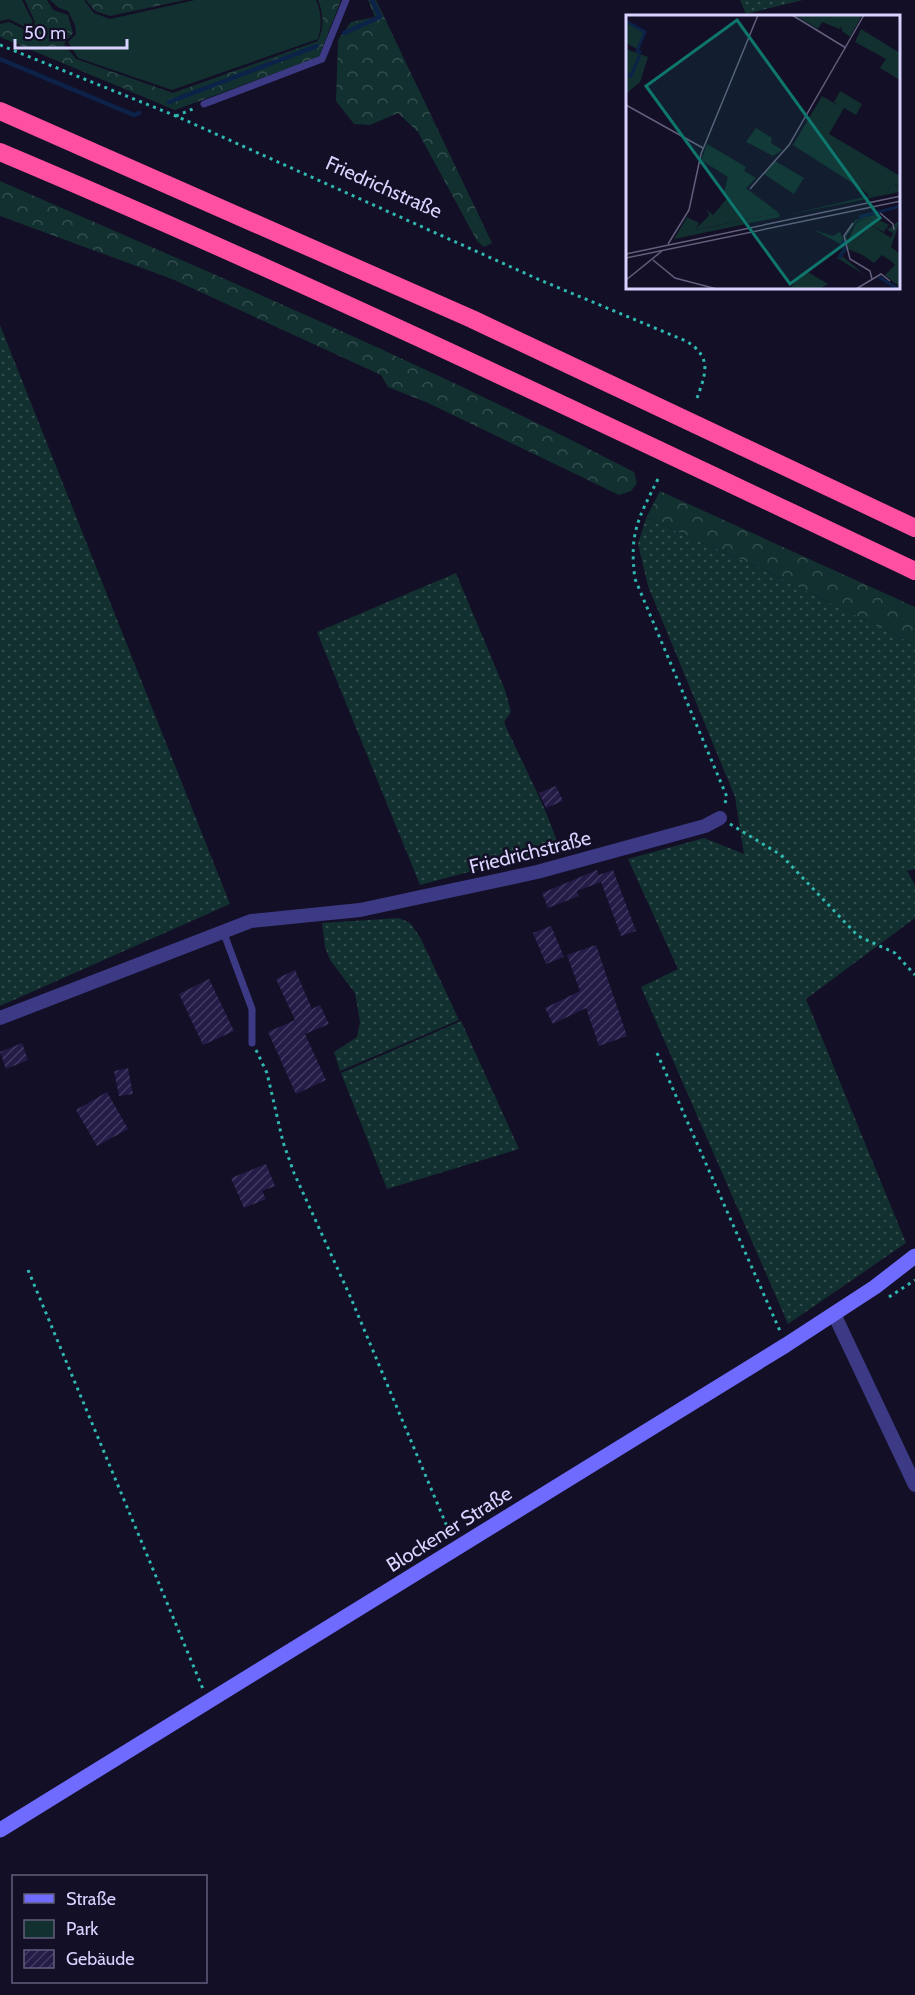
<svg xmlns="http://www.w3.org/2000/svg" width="915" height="1995" font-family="Cabin,sans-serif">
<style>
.grass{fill:url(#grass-dots)}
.forest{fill:url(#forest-crowns)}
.green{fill:#12302f}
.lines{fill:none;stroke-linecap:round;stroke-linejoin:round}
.stream{stroke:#0c2248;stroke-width:4.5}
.building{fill:url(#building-hatch)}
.path{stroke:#2fb8b0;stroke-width:3;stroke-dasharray:3 4.5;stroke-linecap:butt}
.lane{stroke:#3d3a85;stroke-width:7}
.street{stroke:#3d3a85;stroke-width:14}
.secondary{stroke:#6f6bff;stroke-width:15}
.highway{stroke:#ff4fa3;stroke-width:18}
.labels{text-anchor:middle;stroke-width:5;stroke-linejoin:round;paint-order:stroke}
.street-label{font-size:20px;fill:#d9d4ff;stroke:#130f26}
.inset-river{fill:none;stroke:#0c2248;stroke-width:3}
.inset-road{fill:none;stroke:#625e7d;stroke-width:1.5}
.view{fill:#0f766e;fill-opacity:0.15;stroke:#0f766e;stroke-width:3}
.inset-edge{fill:none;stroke:#d9d4ff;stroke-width:3}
</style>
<defs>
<pattern id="grass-dots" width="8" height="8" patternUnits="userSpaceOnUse" patternTransform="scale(1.5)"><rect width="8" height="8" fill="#12302f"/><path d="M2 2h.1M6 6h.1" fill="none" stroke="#344d4e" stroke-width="1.8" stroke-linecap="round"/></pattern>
<pattern id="forest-crowns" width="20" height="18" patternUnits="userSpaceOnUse" patternTransform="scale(1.5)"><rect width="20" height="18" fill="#12302f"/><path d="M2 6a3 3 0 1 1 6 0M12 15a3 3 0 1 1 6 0" fill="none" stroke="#344d4e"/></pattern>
<pattern id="building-hatch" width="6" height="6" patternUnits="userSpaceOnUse" patternTransform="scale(1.5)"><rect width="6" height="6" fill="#241b47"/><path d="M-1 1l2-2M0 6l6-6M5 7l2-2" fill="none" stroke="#433b63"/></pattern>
</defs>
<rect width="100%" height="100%" fill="#130f26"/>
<!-- grass -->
<g class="grass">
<path d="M740,0H803L746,14Z"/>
<path d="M0,325L230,904L0,1006Z"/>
<path d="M646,518L758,567L915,645V869L907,871L915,885V918L806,999L906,1243L788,1324L641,987L678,969L628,859L704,838L744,854L735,797L648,586L638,544Z"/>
<path d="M456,573L505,690L511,712L504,722C522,764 546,805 559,848L420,885L317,632Z"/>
<path d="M399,918L410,923L420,937L459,1020L340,1071L334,1052L357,1037L360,1022L355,993L330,960L325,947L322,923Z"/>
<path d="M461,1021L519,1149L387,1189L341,1073Z"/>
</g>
<!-- forest -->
<g class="forest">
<path d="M25,0H47L53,10L68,15L73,33L64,44L76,59L173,93L318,41C324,26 324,16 318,0H341L319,57L175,110L0,37V24L9,22L28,31L35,22Z"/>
<path d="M86,0H185L110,16L95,11Z"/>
<path d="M368,0H376L492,243L484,247L477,241L418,132L398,113L370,125L354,124L336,101L338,40L351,22L375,17Z"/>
<path d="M0,181C213,274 428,365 634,472L637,483L631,491L619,495L428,403L388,387L381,375L172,279L0,216Z"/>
<path d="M660,491L915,607V645L758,567L646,518Z"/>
</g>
<!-- green -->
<g class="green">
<path d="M0,0H22L33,22L27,28L9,19L0,21Z"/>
<path d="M50,0H84L94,13L110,19L195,0H316C322,14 322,24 318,39L172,90L78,58L68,42L76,34L75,25L68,11L59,8Z"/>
</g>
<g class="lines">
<!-- stream -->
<g class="stream">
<path d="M344,33L380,17L372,0"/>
<path d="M0,59L134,115L139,113"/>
<path d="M169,102L317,46"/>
</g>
</g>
<!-- building -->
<g class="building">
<path d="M556,786L563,801L546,808L539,793Z"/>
<path d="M597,870L599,875L613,870L636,931L621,936L601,882L577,891L579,896L548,908L542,893Z"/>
<path d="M551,926L564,957L546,964L533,933Z"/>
<path d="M596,945L627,1036L599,1046L586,1008L553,1024L545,1008L580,991L567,955Z"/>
<path d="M295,970L312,1009L320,1005L329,1024L305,1034L326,1080L296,1094L268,1032L295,1020L276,979Z"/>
<path d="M209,979L234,1031L203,1045L179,994Z"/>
<path d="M22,1043L28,1060L6,1069L0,1052Z"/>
<path d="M128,1068L133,1094L119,1096L114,1071Z"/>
<path d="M107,1092L128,1129L97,1146L76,1110Z"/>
<path d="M266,1164L275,1186L262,1191L266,1199L244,1208L231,1178Z"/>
</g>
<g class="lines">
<!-- path -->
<g class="path">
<path d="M0,45L176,116L540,280L686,341C714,358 705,375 696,401"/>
<path d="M176,116L195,108"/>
<path d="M658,479C638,519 629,533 635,579L727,797L724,806"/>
<path d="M730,824L781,855L858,936L895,953L915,975"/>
<path d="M256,1050L267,1073L283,1142L294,1173L350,1296L451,1536"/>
<path d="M657,1053L780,1331"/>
<path d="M28,1270L203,1689"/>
<path d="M889,1297L915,1280"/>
</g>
<!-- lane -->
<g class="lane">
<path d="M204,104L322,59L346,0"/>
<path d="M223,931L252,1009V1043"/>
</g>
<!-- street -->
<g class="street">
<path d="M0,1018L251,921L360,910L537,872L705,826L720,818"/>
<path d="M834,1314L915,1485"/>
</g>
<!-- secondary -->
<path class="secondary" d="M0,1830L786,1345L875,1287L915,1256"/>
<!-- highway -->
<g class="highway">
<path d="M0,111L472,319L915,528"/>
<path d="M0,152C309,282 612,428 915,571"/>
</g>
</g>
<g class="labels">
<!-- street labels -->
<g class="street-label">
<text transform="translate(384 187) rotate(24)" y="7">Friedrichstraße</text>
<text transform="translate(530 852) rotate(-14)" y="7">Friedrichstraße</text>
<text transform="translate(449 1529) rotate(-32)" y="7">Blockener Straße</text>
</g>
</g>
<!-- overview -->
<g transform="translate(626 15)">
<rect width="274" height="274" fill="#130f26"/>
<path d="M169,0H236L224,22L216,16V11L214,14L196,7L192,14ZM0,7L19,17L11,34L0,28ZM235,14L274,38V65L254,53L260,44L229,27ZM0,34L22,42L14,67L0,79ZM214,76L236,89L230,100L218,93L203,119L274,161V172L266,168L261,179L248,182L167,130L196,81L213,91L208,87ZM130,113L146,123L145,128L156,135L147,141L120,127ZM81,129L120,152L118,156L130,163L120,173L153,198L68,215L83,201L81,195L87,200L102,182L97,180L102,162L75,145ZM149,146L178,163L168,179L138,159ZM180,256L202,269L193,274H163Z" fill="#12302f"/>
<path d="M266,168L274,173V177L157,201L243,181L235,173L248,182L261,179ZM153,198L154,202L48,224L61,202L73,208L69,215ZM252,199L250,204L266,211L262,210L261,214L243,203L231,206L220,222L223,226L244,209L258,217L245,210L225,232L236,240L222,234L216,241L239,260L211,243L218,231L188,215L207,221L214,217L220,230L219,221L229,205Z" fill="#12302f"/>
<path d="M243,203L260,213L258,217L244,209L227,227L222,225L231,207ZM274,205L265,232L274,239V272L259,260L269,250L265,246L256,240L248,248L225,232L245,210L265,223L267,218L261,215Z" fill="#12302f"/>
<path class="inset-river" d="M0,6L19,17L11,36L15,38M0,59L5,61L14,40M233,202L275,191M213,243L220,232L216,229L218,225M253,262L272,274"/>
<path class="inset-road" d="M166,0L220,33M0,90L77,133M124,174L163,130L238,0M254,198L267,209L268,215M227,208L218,221L224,244L244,256L246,264M42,229L63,195L75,139L132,0M0,239L275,181M0,243L275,186M27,245L49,263L91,274M0,265L36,236M230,274L255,259L264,266"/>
<path class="view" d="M111,5L254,203L164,269L20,71Z"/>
<rect width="274" height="274" class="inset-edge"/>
</g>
<!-- legend -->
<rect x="12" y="1875" width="195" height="108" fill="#130f26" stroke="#625e7d" stroke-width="1.5"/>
<rect x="24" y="1894" width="30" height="9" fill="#6f6bff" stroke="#625e7d" stroke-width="1.5"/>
<text x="66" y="1905" font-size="18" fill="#d9d4ff">Straße</text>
<rect x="24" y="1920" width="30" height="18" fill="#12302f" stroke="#625e7d" stroke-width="1.5"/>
<text x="66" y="1935" font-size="18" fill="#d9d4ff">Park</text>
<rect x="24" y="1950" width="30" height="18" fill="url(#building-hatch)" stroke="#625e7d" stroke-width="1.5"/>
<text x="66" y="1965" font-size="18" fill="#d9d4ff">Gebäude</text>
<!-- scale -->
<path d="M15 39v9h112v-9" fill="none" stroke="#d9d4ff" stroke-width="3"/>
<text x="24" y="39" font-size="18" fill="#d9d4ff" stroke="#130f26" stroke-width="4.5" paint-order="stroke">50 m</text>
</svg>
